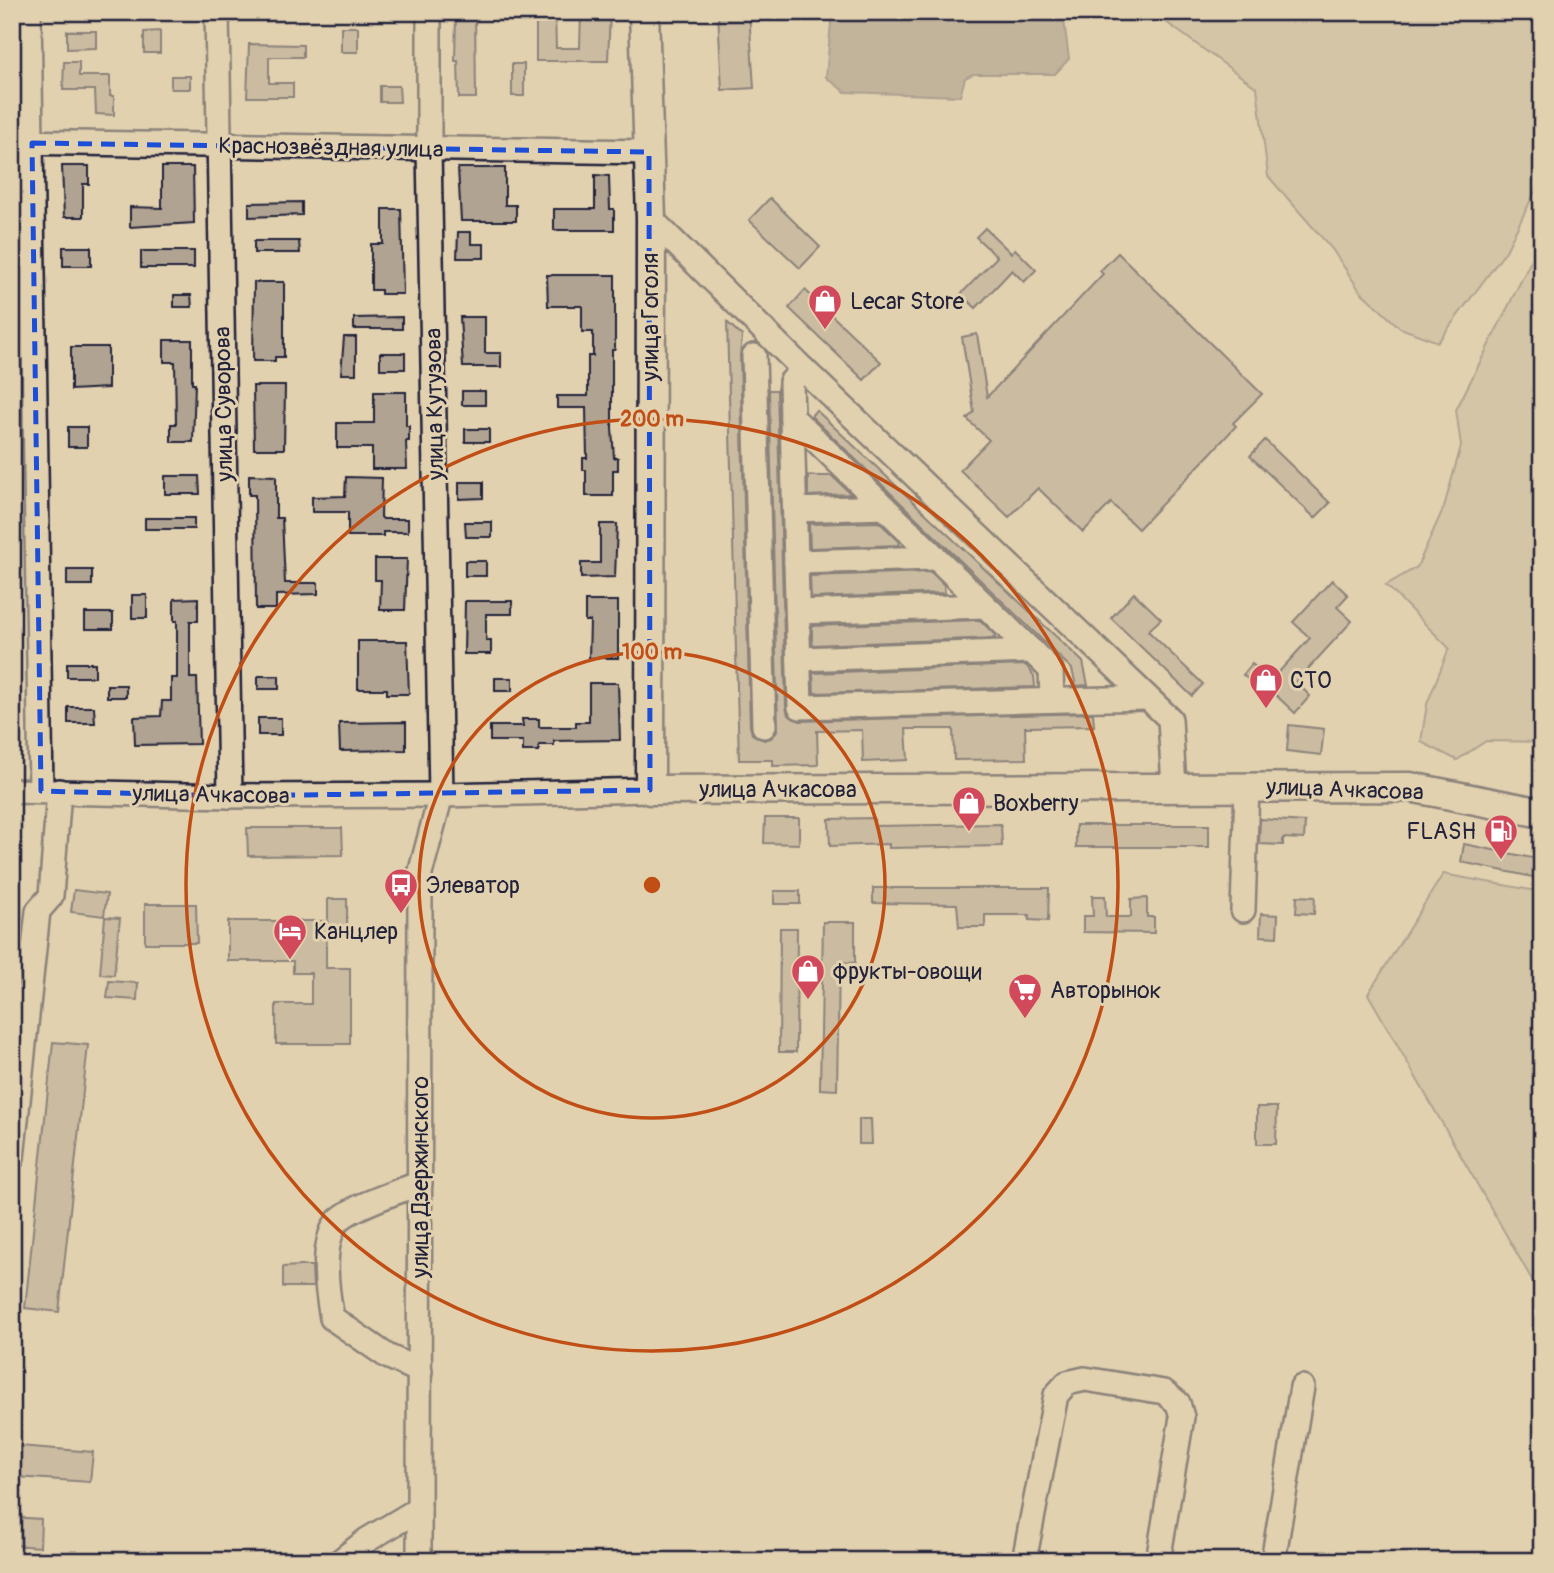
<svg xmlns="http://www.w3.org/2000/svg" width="1554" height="1573" font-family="Pangolin,sans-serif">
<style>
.green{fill:#c3b59c;stroke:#726c6c;stroke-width:2}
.water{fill:#9b9084;stroke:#6b6467;stroke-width:2}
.building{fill:#b0a391;stroke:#22223b;stroke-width:2}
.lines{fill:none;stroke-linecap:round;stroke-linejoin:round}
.minor-casing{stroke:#22223b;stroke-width:28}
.major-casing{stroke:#22223b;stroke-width:33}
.minor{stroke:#e2d1af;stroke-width:23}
.major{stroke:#e2d1af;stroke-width:28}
.marked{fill:none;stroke:#1d4ed8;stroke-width:5;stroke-dasharray:14 9;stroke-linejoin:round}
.ring{fill:none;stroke:#c04e15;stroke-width:3.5}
.labels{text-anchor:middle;stroke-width:6;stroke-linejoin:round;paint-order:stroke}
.street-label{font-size:23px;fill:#22223b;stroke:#e2d1af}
.poi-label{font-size:23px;fill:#22223b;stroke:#e2d1af;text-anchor:start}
.centre{fill:#c04e15;stroke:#e2d1af;stroke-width:3.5}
.ring-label{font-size:21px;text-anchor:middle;font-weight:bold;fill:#c04e15;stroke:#e2d1af;stroke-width:6;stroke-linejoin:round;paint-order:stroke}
</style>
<rect width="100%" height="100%" fill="#e2d1af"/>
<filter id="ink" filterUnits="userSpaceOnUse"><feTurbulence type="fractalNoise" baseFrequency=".0143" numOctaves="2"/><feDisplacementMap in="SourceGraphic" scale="14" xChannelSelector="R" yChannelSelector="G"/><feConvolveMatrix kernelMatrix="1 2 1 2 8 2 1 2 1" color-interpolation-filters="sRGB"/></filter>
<g filter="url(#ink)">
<!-- green -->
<g class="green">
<path d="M940,12H1542V177L1506,251L1438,342L1400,328L1360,291L1332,249L1268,176L1257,88L1159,17L944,15Z"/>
<path d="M1542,239V742L1486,741L1457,760L1421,742L1427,704L1449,648L1386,585L1417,567L1444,507L1461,446L1456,410Z"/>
<path d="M1443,874L1542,892V1286L1535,1285L1368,994Z"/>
</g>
<!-- water -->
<path class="water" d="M832,12H1063L1069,59L1055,74H973L965,78L960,96L845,92L826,77Z"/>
<!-- building -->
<g class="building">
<path d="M456,12H475L476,98H459L458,61H455Z"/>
<path d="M536,12H555L556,48H580L581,12H610L608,61H536Z"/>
<path d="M718,12H749L754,88L722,90Z"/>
<rect x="341" y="27" width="17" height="25"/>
<path d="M67,31H96V48L67,49Z"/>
<path d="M160,31V53H144V32Z"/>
<path d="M249,44L303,45V57H269V83H293V97H247Z"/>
<path d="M64,62H79V76H110V96H114V115L96,114L95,90H63Z"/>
<rect x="512" y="64" width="12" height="32"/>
<rect x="171" y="76" width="19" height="13"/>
<path d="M380,86H399L400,102H380Z"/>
<path d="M62,166H89V184H83V217H64Z"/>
<path d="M162,167H193L194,223L130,227V207L162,208Z"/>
<path d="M458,168H505V205H516V221H461Z"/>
<path d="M595,175L609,176L610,209H614V230H554V209H595Z"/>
<path d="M770,198L820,247L800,268L749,220Z"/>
<path d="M302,202V215L249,217V203Z"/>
<path d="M383,209H401L403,294H381V290H371V244H383Z"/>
<path d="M985,228L1011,253L1015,249L1036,270L1024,282L1012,270L976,308L961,294L997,257L976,237Z"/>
<path d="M458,232H471V244H484V258H457Z"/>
<path d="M254,241H299L300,253H254Z"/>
<rect x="63" y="247" width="28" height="19"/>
<rect x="141" y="251" width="53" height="17"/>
<path d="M1118,253L1262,394L1233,423L1236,426L1209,455L1138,529L1111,503L1083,532L1038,488L1009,517L960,470L989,440L967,419L974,412L962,337L977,334L987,397L1103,274L1100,271Z"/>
<path d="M547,275H615V350H612V428L614,458H618V470H613V496H586V470H583V458H587L586,408H557V396H588V356H593V332H582V306H548Z"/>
<path d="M254,282H284V357H275V361H253Z"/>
<path d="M805,290L881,362L864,380L789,308Z"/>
<path d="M174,295H191L192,307H174Z"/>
<path d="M402,317V329H354V318Z"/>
<path d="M460,317H485V353H501V367H463Z"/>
<path d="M727,322L742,336L740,356L750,726L752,734L764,740L771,738L776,733L778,726L769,390H777L786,707L788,715L800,721L1093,713L1094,726L1025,727L1026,759L954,760L953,729H906L908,760L863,762L862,730L817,731L818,765L773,766V760H739Z"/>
<path d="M344,337H356V374H341Z"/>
<path d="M164,340H192V384H195L193,442H171V424H176L175,362H164Z"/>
<path d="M71,347H108V388L71,390Z"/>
<rect x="380" y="353" width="25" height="16"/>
<path d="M253,386H285L284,449H254Z"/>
<rect x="462" y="391" width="23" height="14"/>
<path d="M374,392H406V426H409V441H406L407,469H372V448H337V423H374Z"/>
<path d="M816,410L1083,662L1088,685L1076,686L1072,669L811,416Z"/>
<rect x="68" y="427" width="19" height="20"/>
<rect x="465" y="429" width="24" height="13"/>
<path d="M1265,440L1330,503L1315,518L1250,456Z"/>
<path d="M249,475L276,476V518H282L285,583H318V594L276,595V609H256L255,495H249Z"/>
<path d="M165,476H199L200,494H165Z"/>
<path d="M808,476H832L851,494L808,496Z"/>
<path d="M346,477L382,478L381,517L383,519H408V532H383V536H348V512H312V497L345,496Z"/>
<path d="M459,482H483V498L459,499Z"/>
<rect x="145" y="518" width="49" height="11"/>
<path d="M465,522H492V537H466Z"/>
<path d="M879,522L899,541L900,545L810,548L809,524Z"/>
<path d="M600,524H617L615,577L581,578V563H600Z"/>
<path d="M375,559H407L405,610H380L381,580H375Z"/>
<rect x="465" y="561" width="21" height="15"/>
<rect x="67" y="570" width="25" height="15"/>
<path d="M931,572L944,585L945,593L811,598L810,576Z"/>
<path d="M1332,580L1348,595L1337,607L1352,621L1296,682L1310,696L1295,713L1266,686L1310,638L1293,622Z"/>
<path d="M1134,593L1161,619L1148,631L1203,684L1192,696L1111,618Z"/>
<rect x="132" y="595" width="15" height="23"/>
<path d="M198,598V621H190V678H197L199,744L135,745L134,717L161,716L162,701H171V678H177V621H174V599Z"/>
<path d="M465,601H512V614H486V640H491V654H464Z"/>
<path d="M585,601H618V658H589L590,621H585Z"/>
<rect x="85" y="613" width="28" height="16"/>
<path d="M980,620L995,635V638L812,645V626Z"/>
<path d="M358,641H407L409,694H387V689H358Z"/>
<rect x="67" y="663" width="28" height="14"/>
<path d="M1252,664L1268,678L1259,689L1243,675Z"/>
<path d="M1026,665L1034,676L1035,687L814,693L813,673Z"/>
<rect x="258" y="676" width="21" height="13"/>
<rect x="495" y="678" width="17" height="13"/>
<path d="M589,683H618L620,740L554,741V745H539V751H523V741H490V726H523L522,719H539V727H576V722H589Z"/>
<rect x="107" y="685" width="19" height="12"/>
<path d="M68,707H94L95,723H68Z"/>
<rect x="258" y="718" width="23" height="17"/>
<path d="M406,722V750L340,751L339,723Z"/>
<path d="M1289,725L1324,729L1321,755L1287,751Z"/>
<path d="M765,818H799V844L764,843Z"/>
<path d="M874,818V826L1001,824L1002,846L889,848V844L830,846L829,819Z"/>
<path d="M1260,819L1305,822L1304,839L1283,838V845L1259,844Z"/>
<rect x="1076" y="825" width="133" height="22"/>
<path d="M247,828H342L343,855L248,856Z"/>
<path d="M1464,844L1542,860V879L1461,862Z"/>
<path d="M873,888H1049L1048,921L1029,920L1030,915H985V927H959L957,904L873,903Z"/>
<path d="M74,890L107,894L104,916L71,912Z"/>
<rect x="774" y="891" width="26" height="13"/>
<path d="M1092,896H1105L1106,917H1131V899L1147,898V917H1154V933L1083,932V916H1093Z"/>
<path d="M1297,896L1315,897L1314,914L1296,913Z"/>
<path d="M328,899H347V937H326V968H350V1044H276V1004H311V973H293V961H228V921H328Z"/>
<path d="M145,904H196L197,943H145Z"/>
<path d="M1261,914L1278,915L1277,937L1260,936Z"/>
<path d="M105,917L120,918L114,975L100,974Z"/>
<path d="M823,922H855V963L839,962L837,1090L820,1089Z"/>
<path d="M780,928H797L796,1052H779Z"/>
<path d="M109,981L138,983L137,1000L107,998Z"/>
<path d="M53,1042L88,1045L59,1312L25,1308Z"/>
<path d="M1257,1107H1277L1276,1144H1257Z"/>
<path d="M859,1119H871L872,1144H859Z"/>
<path d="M300,1266H312L313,1287H283V1267Z"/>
<path d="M19,1446L93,1452L90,1482L16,1477Z"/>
<path d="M12,1517L41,1519L40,1547L12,1545Z"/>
</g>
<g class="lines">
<!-- minor casing -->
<g class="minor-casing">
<g id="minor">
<path d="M29,12L41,791"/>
<path d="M217,12L230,796"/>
<path d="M12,142L649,152"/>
<path d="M651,219L803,369L1170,719L1174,787"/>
<path d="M754,356L764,726"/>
<path d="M803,369L791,382L800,707L1147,698"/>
<path d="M792,417L1051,670L1052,700"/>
<path d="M795,510L884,507"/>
<path d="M796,562L935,558"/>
<path d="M798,612L985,606"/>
<path d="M799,659L1032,651"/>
<path d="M12,791L230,796L441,795L650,790"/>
<path d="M1243,910L1247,787"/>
<path d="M12,1158L38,911L51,896L59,791"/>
<path d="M420,1371L387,1356L332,1318C327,1292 320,1246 337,1222C349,1207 401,1191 420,1183"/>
<path d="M340,1561L367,1540L419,1509"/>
<path d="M419,1561L420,874L441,795L429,149V12"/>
<path d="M1024,1561L1056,1395L1067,1383L1085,1379L1164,1392L1178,1403L1182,1417L1158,1561"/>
<path d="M1273,1561L1302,1387"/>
</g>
</g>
<!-- major casing -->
<g class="major-casing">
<path id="major" d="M644,12L651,219L650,790L1410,787L1542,813"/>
</g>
<!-- minor -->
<use href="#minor" class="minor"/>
<!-- major -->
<use href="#major" class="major"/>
</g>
</g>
<!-- marked area -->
<path d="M0 0H1554V1573H0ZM32,143L649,152L650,790L230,796L41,791Z" fill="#e2d1af" fill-opacity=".55" fill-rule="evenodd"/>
<path class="marked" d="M32,143L649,152L650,790L230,796L41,791Z"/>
<!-- distance rings -->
<g class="ring">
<circle cx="652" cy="885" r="233"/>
<circle cx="652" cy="885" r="466"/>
</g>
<!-- icons -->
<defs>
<g id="shop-pin" transform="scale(1.75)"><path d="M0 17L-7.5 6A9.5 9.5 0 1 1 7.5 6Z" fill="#d1495b" stroke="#e2d1af"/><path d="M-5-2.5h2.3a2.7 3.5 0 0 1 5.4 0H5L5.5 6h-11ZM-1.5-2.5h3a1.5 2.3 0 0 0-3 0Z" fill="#fff"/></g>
<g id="fuel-pin" transform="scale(1.75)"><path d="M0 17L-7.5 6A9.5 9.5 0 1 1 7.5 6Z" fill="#d1495b" stroke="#e2d1af"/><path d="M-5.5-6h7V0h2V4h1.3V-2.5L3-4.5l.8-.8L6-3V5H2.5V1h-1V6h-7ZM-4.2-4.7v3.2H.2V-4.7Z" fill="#fff"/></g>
<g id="bus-pin" transform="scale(1.75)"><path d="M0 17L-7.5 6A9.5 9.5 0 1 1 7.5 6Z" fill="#d1495b" stroke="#e2d1af"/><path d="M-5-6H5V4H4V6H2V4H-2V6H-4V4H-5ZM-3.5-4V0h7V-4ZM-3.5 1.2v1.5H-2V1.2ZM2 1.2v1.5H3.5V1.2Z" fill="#fff"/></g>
<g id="hotel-pin" transform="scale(1.75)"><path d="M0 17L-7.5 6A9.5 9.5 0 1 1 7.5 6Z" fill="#d1495b" stroke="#e2d1af"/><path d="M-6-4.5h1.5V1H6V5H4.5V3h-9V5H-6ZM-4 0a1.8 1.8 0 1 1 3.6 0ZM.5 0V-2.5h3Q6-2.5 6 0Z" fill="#fff"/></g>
<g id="supermarket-pin" transform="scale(1.75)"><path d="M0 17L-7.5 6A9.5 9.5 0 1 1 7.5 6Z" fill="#d1495b" stroke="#e2d1af"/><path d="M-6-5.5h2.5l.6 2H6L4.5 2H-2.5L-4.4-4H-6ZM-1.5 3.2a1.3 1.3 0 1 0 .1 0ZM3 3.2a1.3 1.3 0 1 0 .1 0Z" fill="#fff"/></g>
</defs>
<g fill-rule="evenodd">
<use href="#shop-pin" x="825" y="301"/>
<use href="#shop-pin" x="1266" y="680"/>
<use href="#shop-pin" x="969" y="803"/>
<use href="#fuel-pin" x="1501" y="831"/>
<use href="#bus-pin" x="401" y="885"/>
<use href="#hotel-pin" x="290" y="931"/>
<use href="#shop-pin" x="808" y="971"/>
<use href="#supermarket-pin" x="1025" y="990"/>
</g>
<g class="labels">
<!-- street labels -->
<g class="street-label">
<text transform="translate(331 147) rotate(1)" y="8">Краснозвёздная улица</text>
<text transform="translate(650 317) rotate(-90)" y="8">улица Гоголя</text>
<text transform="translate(223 404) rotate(-91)" y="8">улица Суворова</text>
<text transform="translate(434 404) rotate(-91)" y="8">улица Кутузова</text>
<text x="778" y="797">улица Ачкасова</text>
<text transform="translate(1345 789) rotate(2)" y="8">улица Ачкасова</text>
<text transform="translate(211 794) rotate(1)" y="8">улица Ачкасова</text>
<text transform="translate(420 1177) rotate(-90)" y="8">улица Дзержинского</text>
</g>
<!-- poi labels -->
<g class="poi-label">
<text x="850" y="309">Lecar Store</text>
<text x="1290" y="688">СТО</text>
<text x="993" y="811">Boxberry</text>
<text x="1476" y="839" text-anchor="end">FLASH</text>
<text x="426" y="893">Элеватор</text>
<text x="314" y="939">Канцлер</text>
<text x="832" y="979">фрукты-овощи</text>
<text x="1050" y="998">Авторынок</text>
</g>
</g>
<circle cx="652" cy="885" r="10" class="centre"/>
<g class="ring-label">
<text x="652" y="426">200 m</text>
<text x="652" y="659">100 m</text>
</g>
<!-- margin -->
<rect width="1554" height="1573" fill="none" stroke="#e2d1af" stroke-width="42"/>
<rect x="21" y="21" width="1512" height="1531" fill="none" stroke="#22223b" stroke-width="2.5" filter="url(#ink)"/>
</svg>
